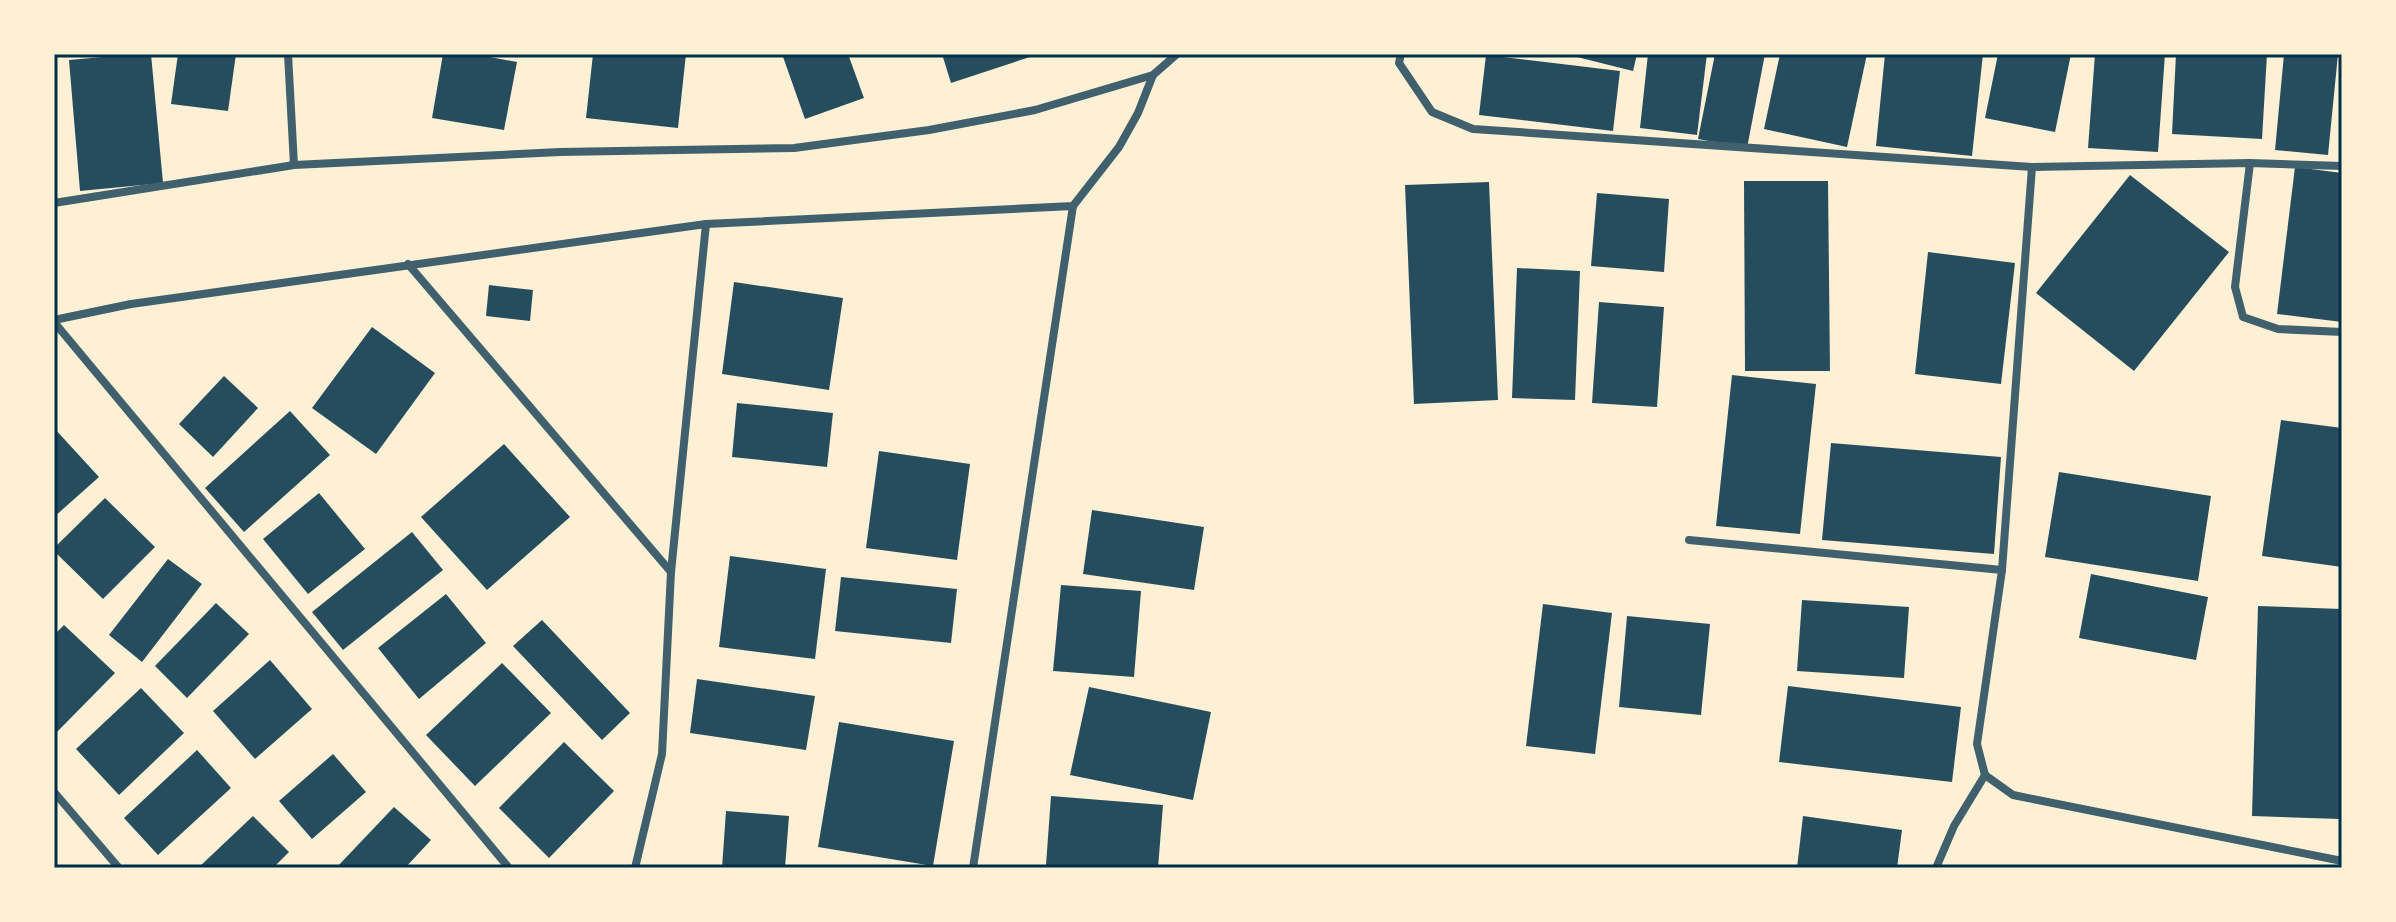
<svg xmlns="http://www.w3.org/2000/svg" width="2396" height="922" font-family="'Fira Sans Condensed',sans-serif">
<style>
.building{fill:#264d5e}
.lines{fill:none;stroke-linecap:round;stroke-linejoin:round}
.minor{stroke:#3f606c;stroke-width:8}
.neatline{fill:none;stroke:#003049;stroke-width:3}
</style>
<rect width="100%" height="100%" fill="#fdf0d5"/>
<!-- building -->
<g class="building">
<path d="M136,54H151L163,183L80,191L69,60Z"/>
<path d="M178,54H236L228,111L171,104Z"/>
<path d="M443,54H473L517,62L504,130L432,118Z"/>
<path d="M593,54H686L678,128L586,118Z"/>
<path d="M782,54H848L864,98L805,119Z"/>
<path d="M942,54H1029L1030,57L951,83Z"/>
<path d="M1565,54H1637L1633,71Z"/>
<path d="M1648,54H1707L1697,135L1640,128Z"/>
<path d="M1715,54H1765L1747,148L1698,139Z"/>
<path d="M1780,54H1867L1847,147L1764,129Z"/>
<path d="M1885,54H1983L1972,156L1876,146Z"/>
<path d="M1998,54H2071L2055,132L1985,118Z"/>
<path d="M2095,54H2165L2158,152L2088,148Z"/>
<path d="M2176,54H2267L2262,139L2172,134Z"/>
<path d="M2284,54H2338L2328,155L2275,150Z"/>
<path d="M1486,55L1620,71L1613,131L1479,115Z"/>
<path d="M2295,167L2342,173V322L2277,314Z"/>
<path d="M2130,175L2229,252L2134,371L2036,293Z"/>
<path d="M1744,181H1828L1830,371H1745Z"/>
<path d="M1489,182L1498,400L1414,404L1405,185Z"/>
<path d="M1597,193L1669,199L1664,272L1591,266Z"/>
<path d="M1928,252L2015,263L2001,384L1915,374Z"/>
<path d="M1517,268L1580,271L1575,400L1512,398Z"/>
<path d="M734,282L843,298L829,390L722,374Z"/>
<path d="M489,285L533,290L530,321L486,316Z"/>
<path d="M1599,302L1664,307L1657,407L1592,403Z"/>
<path d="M372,327L435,373L376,454L312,408Z"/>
<path d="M1732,375L1816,384L1800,534L1716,526Z"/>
<path d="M224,376L258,408L213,457L179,424Z"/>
<path d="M737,403L833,413L827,467L732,457Z"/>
<path d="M290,411L330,455L244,532L205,488Z"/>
<path d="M2281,420L2342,428V567L2262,556Z"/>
<path d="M54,428L99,477L54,517Z"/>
<path d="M1831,443L2001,457L1994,554L1822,540Z"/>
<path d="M504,444L570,517L487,590L421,517Z"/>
<path d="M879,451L970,464L957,560L866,548Z"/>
<path d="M2059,472L2211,496L2198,581L2045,557Z"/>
<path d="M319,493L365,549L308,594L263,539Z"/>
<path d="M105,498L155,547L103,599L54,551V548Z"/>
<path d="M1092,510L1204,527L1194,590L1083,574Z"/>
<path d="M412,532L443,570L343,650L312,612Z"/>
<path d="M730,556L826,569L815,659L719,647Z"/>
<path d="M168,559L202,584L142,662L109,635Z"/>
<path d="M2091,574L2208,597L2196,660L2079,638Z"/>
<path d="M841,577L957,589L951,643L835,631Z"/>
<path d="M1061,585L1141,591L1134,677L1053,671Z"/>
<path d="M446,594L486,643L419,699L378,648Z"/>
<path d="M1802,600L1909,607L1904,678L1797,671Z"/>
<path d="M216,603L249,634L187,698L155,666Z"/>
<path d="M1543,604L1612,613L1595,754L1526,746Z"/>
<path d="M2258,606L2342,609L2340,819L2252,816Z"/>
<path d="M1627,616L1710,624L1701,715L1619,707Z"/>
<path d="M542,620L630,713L602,740L513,646Z"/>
<path d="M64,625L115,673L57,732L54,729V635Z"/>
<path d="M270,660L312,709L255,759L213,711Z"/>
<path d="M502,663L551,713L475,786L426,735Z"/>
<path d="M697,679L815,696L806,750L690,733Z"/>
<path d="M1788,686L1961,707L1952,782L1779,762Z"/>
<path d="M1089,687L1211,712L1193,800L1070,775Z"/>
<path d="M141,688L184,733L119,795L76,749Z"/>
<path d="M839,722L954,741L933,866L818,847Z"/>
<path d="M564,742L614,791L549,858L499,808Z"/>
<path d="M197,750L231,788L158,855L124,818Z"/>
<path d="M333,754L366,792L312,839L279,801Z"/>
<path d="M1051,796L1163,805L1158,868L1046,865Z"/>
<path d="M394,807L431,840L405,868H336Z"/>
<path d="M726,811L789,816L785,868H722Z"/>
<path d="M253,816L289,852L273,868H198Z"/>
<path d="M1803,816L1902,830L1897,868H1797Z"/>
</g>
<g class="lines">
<!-- minor -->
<g class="minor">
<path d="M288,54L294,165"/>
<path d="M1401,54L1399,63L1432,112L1473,129L2032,167L2250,163L2342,166"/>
<path d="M2250,163L2235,287L2243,317L2278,329L2342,332"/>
<path d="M2032,167L2002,570L1977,744L1985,775L2013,795L2342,861"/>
<path d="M54,203L294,165L560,152L794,148L929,130L1035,110L1153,75"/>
<path d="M408,264L671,572"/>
<path d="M54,320L131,304L706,224L1073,206L1119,147L1138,113L1153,75L1177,54"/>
<path d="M54,322L509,868"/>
<path d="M1689,540L2002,570"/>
<path d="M54,792L119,868"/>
<path d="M635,868L662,754L671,572L706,224"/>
<path d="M973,868L1073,206"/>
<path d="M1936,868L1954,826L1985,775"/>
</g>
</g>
<!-- border -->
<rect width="2396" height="922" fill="none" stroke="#fdf0d5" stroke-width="112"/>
<rect x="56" y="56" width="2284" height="810" class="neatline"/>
</svg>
